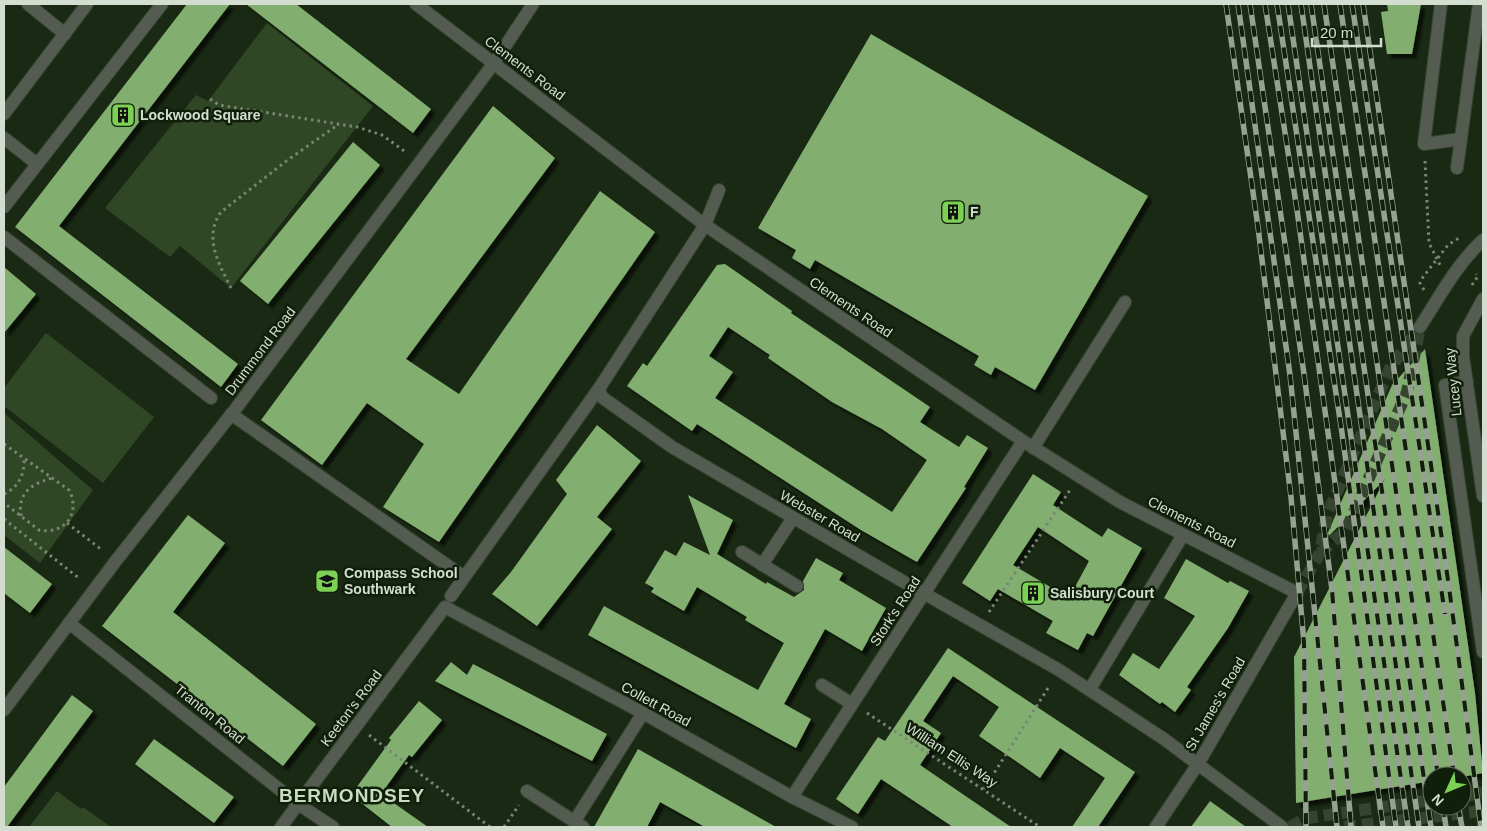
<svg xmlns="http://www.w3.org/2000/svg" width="1487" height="831" font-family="Helvetica,sans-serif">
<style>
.green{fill:#304726}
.building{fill:#82af70;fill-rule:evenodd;filter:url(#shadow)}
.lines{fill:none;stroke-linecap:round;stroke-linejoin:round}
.minor-tunnel{stroke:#35442f;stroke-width:12;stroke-dasharray:12 6;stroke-linecap:butt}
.minor-casing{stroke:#374631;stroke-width:14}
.path{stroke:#798674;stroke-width:3;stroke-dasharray:2.5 4;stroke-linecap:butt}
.minor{stroke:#545c51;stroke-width:12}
.rail-casing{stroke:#96a291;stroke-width:5.5}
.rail{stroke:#101f0a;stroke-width:4;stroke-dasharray:11;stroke-linecap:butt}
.labels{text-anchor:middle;stroke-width:5;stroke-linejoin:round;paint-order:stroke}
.street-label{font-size:14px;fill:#d4ded0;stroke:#101f0a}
.poi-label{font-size:14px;font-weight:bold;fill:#d4ded0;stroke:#101f0a;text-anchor:start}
.district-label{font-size:19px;font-weight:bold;letter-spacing:1px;fill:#c8dcc0;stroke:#101f0a}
</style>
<defs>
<filter id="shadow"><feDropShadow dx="4.5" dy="4.5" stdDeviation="1" flood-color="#0009"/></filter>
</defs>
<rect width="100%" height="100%" fill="#192913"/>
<!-- green -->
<g class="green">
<path d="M267,23L373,106L231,288L180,246L170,257L105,208L196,95L208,101Z"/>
<path d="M46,333L154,417L103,483L4,406V388Z"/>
<path d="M4,413L93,490L40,563L4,535Z"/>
<path d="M57,791L81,809L83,807L111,827H29Z"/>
</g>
<!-- building -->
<g class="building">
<path d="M187,4H230L59,226L238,364L221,387L15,227Z"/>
<path d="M246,4H296L431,109L413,133Z"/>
<path d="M1387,4H1421L1412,54H1387L1381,12L1388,11Z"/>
<path d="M871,34L1148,196L1035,390L995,367L991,375L974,365L979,356L815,260L810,269L792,258L796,250L758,228Z"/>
<path d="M493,106L555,158L406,359L459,394L600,191L655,232L439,542L383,507L424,444L367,403L322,465L261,420Z"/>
<path d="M353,142L380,165L268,304L240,281Z"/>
<path d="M725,264L792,311L791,313L930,407L920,422L959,447L967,435L988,448L964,487L966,488L917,562L861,530L697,424L692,431L627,386L643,363L647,366L717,265ZM728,327L770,355L768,358L832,402L882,429L927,460L892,512L715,398L733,372L709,356Z"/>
<path d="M4,267L36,294L4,333Z"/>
<path d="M1425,349L1475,693L1483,773L1462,777L1432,776V781L1296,803L1294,657L1385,479L1327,538L1326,537L1392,385Z"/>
<path d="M597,425L641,461L597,517L612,529L537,626L492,594L511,572L567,494L556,480Z"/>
<path d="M1033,474L1061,492L1053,505L1102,537L1108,528L1142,548L1093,636L1087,633L1078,650L1046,633L1053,621L998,589L990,601L962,583ZM1038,527L1089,561L1069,598L1013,565Z"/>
<path d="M688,495L733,520L717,554L766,584L767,582L794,597L804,590L803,581L816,558L843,573L839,580L886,608L862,651L825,629L784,704L811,719L796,748L588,635L604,606L758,690L784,643L745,620L747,617L697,587L684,611L651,592L654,588L645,583L665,550L676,556L684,542L710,555Z"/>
<path d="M188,515L225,543L173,612L316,724L283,766L102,626Z"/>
<path d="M4,547L52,584L30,613L4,593Z"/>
<path d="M1186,559L1228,583L1230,581L1249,591L1228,628L1187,687L1191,690L1175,712L1162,702L1160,704L1119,675L1133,653L1159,669L1195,616L1164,598Z"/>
<path d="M948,648L1135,772L1098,827H1072L1105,778L1060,748L1040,778L1023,766L979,736L999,707L953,676L923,721L941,733L920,765L1011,827H953L881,779L858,814L836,799L878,737L885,741Z"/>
<path d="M451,662L467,675L473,664L607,734L592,761L435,681Z"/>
<path d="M72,695L93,711L7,827H4V787Z"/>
<path d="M419,701L442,720L412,757L409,755L381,794L428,827H392L351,795L391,740L389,738Z"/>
<path d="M154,739L234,797L214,823L135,764Z"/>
<path d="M638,749L776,827H705L660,802L647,827H594Z"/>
<path d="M1210,801L1246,827H1191Z"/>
</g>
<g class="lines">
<!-- minor-tunnel -->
<g class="minor-tunnel">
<path d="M1320,553L1346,530L1407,392L1419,332"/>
<path d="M1297,593L1320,553L1327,515L1390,368L1420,327"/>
<path d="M1462,796L1483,793"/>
<path d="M1290,827L1307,818L1432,800"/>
<path d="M1344,827L1483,811"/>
<path d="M1477,827H1483"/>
</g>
<!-- minor casing -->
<g class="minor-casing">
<g id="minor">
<path d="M28,4L65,34"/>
<path d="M416,4L705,225L1023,441L1120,502L1297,593L1198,764L1156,827"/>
<path d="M1441,4L1424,144L1461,139"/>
<path d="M4,114L87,4"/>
<path d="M4,138L37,164"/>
<path d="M1457,168L1479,4"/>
<path d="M719,190L705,225L600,387L599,392L603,398L672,447L904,582L1059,670L1164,739L1282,827"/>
<path d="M4,207L162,4"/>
<path d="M4,237L211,398"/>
<path d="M1483,299L1463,336V356L1483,496"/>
<path d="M1420,327C1440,296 1456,265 1483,240"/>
<path d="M1467,382L1445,385L1483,652"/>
<path d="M231,414L464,577"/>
<path d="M1033,448L1125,302"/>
<path d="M742,552L797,586"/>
<path d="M762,565L793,518"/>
<path d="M451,596L600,387"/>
<path d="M69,623L298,804L333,827"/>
<path d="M822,685L852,704"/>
<path d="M1090,689L1183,535"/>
<path d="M4,710L115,562L237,407L367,233L494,63L533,4"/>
<path d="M527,791L583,827"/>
<path d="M792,797L1023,441"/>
<path d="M574,822L643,713"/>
<path d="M281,827L445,607L643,713L792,797L852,827"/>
</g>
</g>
<!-- path -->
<g class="path">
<path d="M210,99L219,105L357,127L382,135L407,153"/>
<path d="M1425,161L1429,243L1440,265"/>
<path d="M1472,285L1478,276L1476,274"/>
<path d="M231,288C219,264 203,237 221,212L285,162L339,124"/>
<path d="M1424,290L1420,283L1423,277L1448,245L1459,238"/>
<path d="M4,444L69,490C81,513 65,535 39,530L4,503"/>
<path d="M4,494C19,487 25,474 24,457"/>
<path d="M21,516C17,492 33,483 53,478"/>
<path d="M4,519L80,579"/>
<path d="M67,523L102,550"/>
<path d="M989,612L1070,490"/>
<path d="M867,713L1040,827"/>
<path d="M369,735L490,827"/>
<path d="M984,789L1050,685"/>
<path d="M504,827L519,805"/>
</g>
<!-- minor -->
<use href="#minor" class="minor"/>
<!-- rail casing -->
<g class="rail-casing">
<g id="rail">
<path d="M1226,4L1258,227L1291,497L1304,643L1306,827"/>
<path d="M1238,4L1290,375L1337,827"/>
<path d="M1250,4L1304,374L1332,590L1351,827"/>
<path d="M1265,4L1297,210L1383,827"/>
<path d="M1277,4L1342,433L1396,827"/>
<path d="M1288,4L1408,827"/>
<path d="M1301,4L1419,827"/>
<path d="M1311,4L1431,827"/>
<path d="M1324,4L1438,776"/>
<path d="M1340,4L1454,776"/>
<path d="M1352,4L1445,614"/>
<path d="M1363,4L1449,587L1481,827"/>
<path d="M1443,806L1446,827"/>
<path d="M1458,806L1462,827"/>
</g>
</g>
<!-- rail -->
<use href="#rail" class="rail"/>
</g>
<!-- icons -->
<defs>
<g id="building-square" transform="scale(1.25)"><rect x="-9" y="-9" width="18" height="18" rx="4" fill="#7cd155" stroke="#101f0a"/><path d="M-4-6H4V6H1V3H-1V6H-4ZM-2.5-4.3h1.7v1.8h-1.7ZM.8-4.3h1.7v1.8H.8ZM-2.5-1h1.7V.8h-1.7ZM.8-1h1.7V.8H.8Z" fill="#111"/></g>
<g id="university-square" transform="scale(1.25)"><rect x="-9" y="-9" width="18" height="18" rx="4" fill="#7cd155" stroke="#101f0a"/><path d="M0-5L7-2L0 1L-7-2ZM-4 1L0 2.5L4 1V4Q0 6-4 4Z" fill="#111"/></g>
</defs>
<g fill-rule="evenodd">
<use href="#building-square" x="123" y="115"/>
<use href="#building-square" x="953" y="212"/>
<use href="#university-square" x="327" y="581"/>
<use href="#building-square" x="1033" y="593"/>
</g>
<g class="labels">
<!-- street labels -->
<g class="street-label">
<text transform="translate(525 68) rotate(37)" y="5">Clements Road</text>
<text transform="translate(851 307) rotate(34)" y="5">Clements Road</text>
<text transform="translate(260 351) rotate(-53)" y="5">Drummond Road</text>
<text transform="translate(1453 382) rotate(-96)" y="5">Lucey Way</text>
<text transform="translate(820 516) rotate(30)" y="5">Webster Road</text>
<text transform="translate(1192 522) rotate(27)" y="5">Clements Road</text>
<text transform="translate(895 611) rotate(-57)" y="5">Stork's Road</text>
<text transform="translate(656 704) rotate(29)" y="5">Collett Road</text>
<text transform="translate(1215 704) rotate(-60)" y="5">St James's Road</text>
<text transform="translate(351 708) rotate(-53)" y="5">Keeton's Road</text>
<text transform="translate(210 714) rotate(39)" y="5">Tranton Road</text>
<text transform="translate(952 755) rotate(33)" y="5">William Ellis Way</text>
</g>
<!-- poi labels -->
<g class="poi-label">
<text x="140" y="120">Lockwood Square</text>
<text x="970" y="217">F</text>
<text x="344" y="578">Compass School<tspan x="344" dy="16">Southwark</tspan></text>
<text x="1050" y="598">Salisbury Court</text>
</g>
<!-- district labels -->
<g class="district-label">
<text x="352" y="802">BERMONDSEY</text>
</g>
</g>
<!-- border -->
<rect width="1487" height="831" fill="none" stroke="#d4ded0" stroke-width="10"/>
<!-- north arrow -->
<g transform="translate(1447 791) rotate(226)"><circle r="24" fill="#101f0a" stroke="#5e6b59"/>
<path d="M0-4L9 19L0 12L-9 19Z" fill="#7cd155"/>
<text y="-8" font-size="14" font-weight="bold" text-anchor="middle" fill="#d4ded0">N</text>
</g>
<!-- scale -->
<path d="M1312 38v8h69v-8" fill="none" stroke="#d4ded0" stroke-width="2.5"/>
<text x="1320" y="38" font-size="15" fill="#d4ded0" stroke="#101f0a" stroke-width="4" paint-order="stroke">20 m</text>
</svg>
